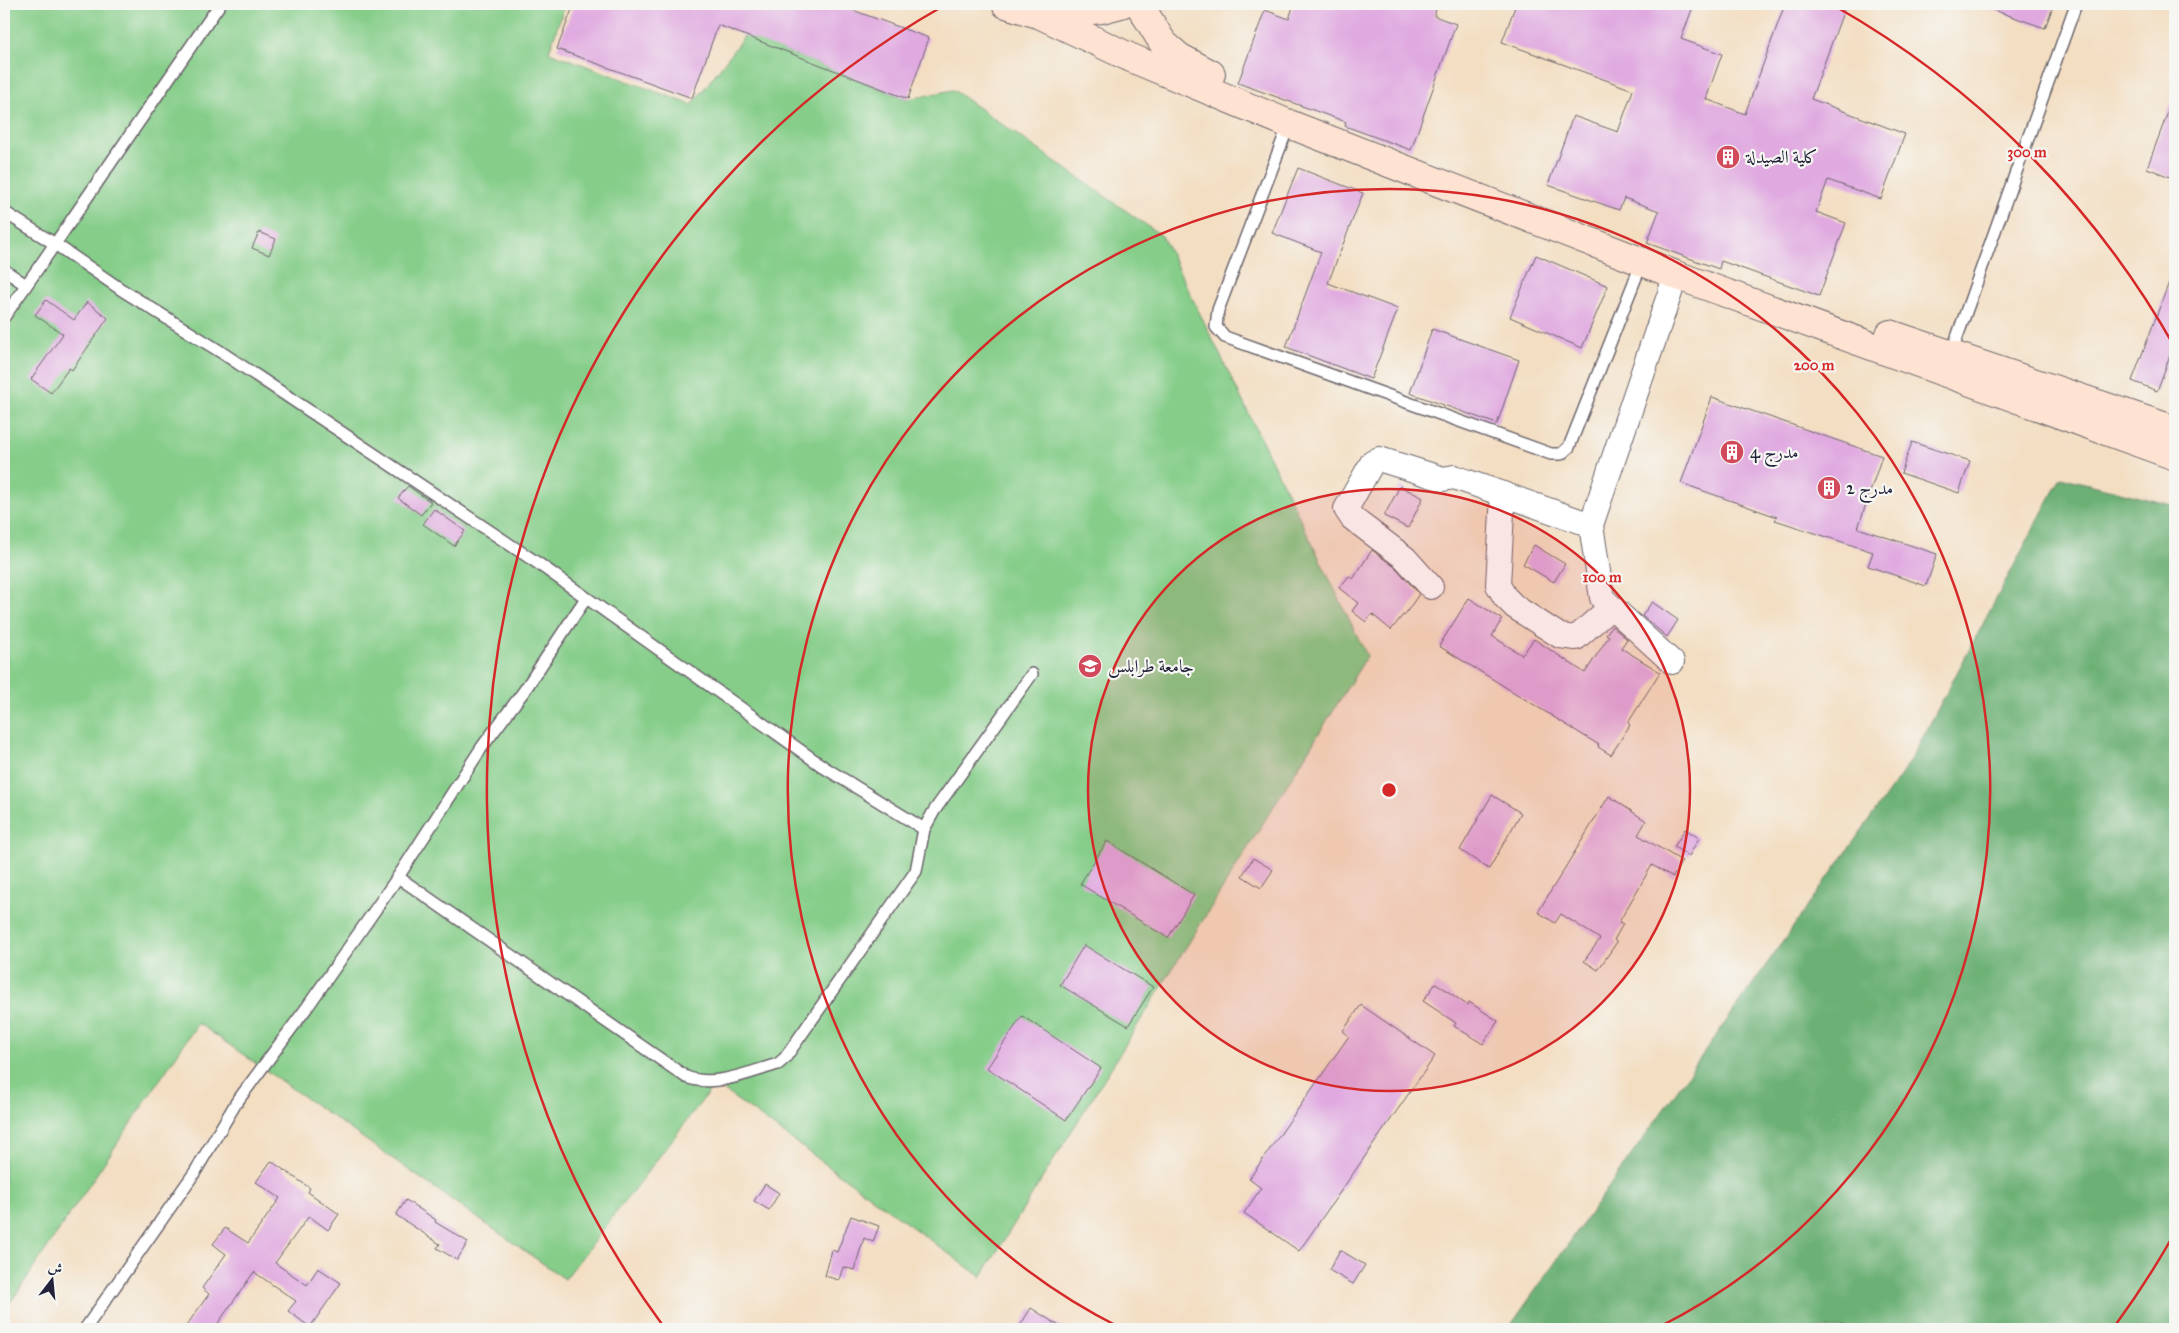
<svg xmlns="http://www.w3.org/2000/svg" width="2179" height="1333" font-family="'IM FELL Great Primer',Amiri,serif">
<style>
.green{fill:#85cd89;stroke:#547862}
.forest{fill:#6cb075;stroke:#476958}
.building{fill:#e0aae0}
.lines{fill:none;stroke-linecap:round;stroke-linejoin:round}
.lane-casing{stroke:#6b646a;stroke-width:14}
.street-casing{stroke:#6b646a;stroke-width:26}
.secondary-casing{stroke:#6b646a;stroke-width:30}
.lane{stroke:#fff;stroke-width:11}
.street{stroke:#fff;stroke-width:24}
.secondary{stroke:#fee3d2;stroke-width:28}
.ring{fill:none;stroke:#d62828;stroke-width:2.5}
.labels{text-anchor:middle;stroke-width:4.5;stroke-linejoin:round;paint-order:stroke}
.poi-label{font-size:18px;fill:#22223b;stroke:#f6f6f2;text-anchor:start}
.centre{fill:#d62828;stroke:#f6f6f2;stroke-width:2.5}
.ring-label{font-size:15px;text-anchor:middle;font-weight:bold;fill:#d62828;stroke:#f6f6f2;stroke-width:4.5;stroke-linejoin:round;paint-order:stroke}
</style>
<rect width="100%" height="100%" fill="#f6f6f2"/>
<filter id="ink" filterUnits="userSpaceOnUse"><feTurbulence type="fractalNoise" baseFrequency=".02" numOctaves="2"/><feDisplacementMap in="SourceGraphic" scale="10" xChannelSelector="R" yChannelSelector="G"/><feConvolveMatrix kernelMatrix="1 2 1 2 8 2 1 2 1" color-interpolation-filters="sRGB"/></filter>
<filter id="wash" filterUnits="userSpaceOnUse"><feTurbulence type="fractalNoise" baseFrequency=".0096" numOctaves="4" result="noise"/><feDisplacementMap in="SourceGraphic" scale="20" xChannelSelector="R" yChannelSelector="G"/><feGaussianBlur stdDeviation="1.12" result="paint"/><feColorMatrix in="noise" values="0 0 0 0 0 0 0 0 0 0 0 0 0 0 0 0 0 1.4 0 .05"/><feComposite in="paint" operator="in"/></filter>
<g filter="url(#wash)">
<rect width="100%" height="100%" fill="#f3dec2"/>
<!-- green -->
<path class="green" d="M4,4H565L549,52L692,105L745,35L908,99L953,90L1162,236L1367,656L981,1277L715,1084L565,1279L198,1023L4,1312Z"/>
<!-- forest -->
<path class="forest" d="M2061,477L2175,506V1329H1508L1908,765Z"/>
<g id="blocks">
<!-- building -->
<g class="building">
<path d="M574,4H836L929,38L908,99L718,25L692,98L557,49Z"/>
<path d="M1294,4H1438L1434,16L1456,24L1411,150L1345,126L1346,122L1238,83L1265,10L1289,19Z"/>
<path d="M1516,4H1583L1598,9L1599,4H1694L1681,39L1722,54L1706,99L1745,114L1785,4H1835L1845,7L1811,99L1905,134L1881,199L1828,180L1816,212L1846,223L1819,296L1721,261L1719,269L1647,243L1659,211L1624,198L1619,210L1548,185L1573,116L1618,132L1633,90L1502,42Z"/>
<path d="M1982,4H2054L2045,28L1982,6Z"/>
<path d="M2174,96H2175V179L2147,168Z"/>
<path d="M1298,168L1363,193L1328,283L1398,309L1371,379L1286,347L1321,252L1272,233Z"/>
<path d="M259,232L276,239L269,255L252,248Z"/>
<path d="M1536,255L1608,286L1582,348L1510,317Z"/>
<path d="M2174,269H2175V342L2157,391L2132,381Z"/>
<path d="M46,300L74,320L87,302L108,318L72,370L69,368L51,393L31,379L63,334L35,315Z"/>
<path d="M1432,329L1519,360L1497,424L1410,393Z"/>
<path d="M1712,397L1882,456L1858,528L1937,554L1926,586L1868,566L1873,552L1775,520L1777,517L1681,483Z"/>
<path d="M1912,442L1970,461L1959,493L1901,473Z"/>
<path d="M408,486L431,502L421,515L398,498Z"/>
<path d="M1400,486L1423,498L1408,528L1384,516Z"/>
<path d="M434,509L465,531L454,546L423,524Z"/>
<path d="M1534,545L1565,564L1554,582L1523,564Z"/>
<path d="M1372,550L1396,568L1419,594L1404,616L1403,615L1391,630L1372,614L1366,622L1352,611L1358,603L1339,588L1349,576L1353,579Z"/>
<path d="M1469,598L1502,619L1492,636L1522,655L1534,639L1585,673L1609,636L1606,634L1612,626L1627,639L1621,648L1660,672L1628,723L1630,725L1611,755L1598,747L1599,745L1439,646Z"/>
<path d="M1652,602L1678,620L1667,637L1642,616Z"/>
<path d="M1492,795L1521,813L1489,869L1460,850Z"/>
<path d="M1609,796L1646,821L1638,835L1682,861L1673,877L1652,865L1619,922L1623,924L1614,940L1617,942L1598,970L1584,961L1600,939L1561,914L1555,923L1538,912Z"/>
<path d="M1685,829L1699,838L1689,856L1674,847Z"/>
<path d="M1107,841L1194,895L1168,938L1080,884Z"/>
<path d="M1253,858L1273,870L1261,888L1242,876Z"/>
<path d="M1084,945L1153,987L1128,1026L1060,985Z"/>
<path d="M1436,983L1467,1005L1469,1002L1498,1021L1483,1044L1454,1026L1456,1023L1423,1001Z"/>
<path d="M1361,1005L1435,1056L1299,1251L1244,1213L1261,1188L1249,1179L1349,1036L1343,1031Z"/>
<path d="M1022,1016L1101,1068L1066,1120L987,1068Z"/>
<path d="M271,1161L310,1188L308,1192L339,1214L328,1230L309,1216L275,1263L307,1285L318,1268L341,1283L310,1327L288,1311L296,1301L254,1272L214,1329H184L209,1294L202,1288L226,1254L213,1244L225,1228L248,1243L280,1198L256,1182Z"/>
<path d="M765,1184L779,1193L769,1210L754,1201Z"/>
<path d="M406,1200L436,1220L435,1222L468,1242L457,1260L437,1248L440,1244L396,1215Z"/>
<path d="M851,1216L879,1226L873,1242L864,1238L854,1270L843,1267L839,1280L825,1276L832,1250L837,1252Z"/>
<path d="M1340,1250L1365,1265L1353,1284L1329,1270Z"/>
<path d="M1031,1308L1064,1329H1018Z"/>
</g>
</g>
</g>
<g filter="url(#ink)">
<use href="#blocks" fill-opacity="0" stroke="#6b646a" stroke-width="1"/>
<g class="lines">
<!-- lane casing -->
<g class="lane-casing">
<g id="lane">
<path d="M220,4L55,244L122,290L221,352L539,564L825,768L924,829"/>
<path d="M1289,124L1218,310L1216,327L1225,337L1551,454H1561L1569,447L1642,262"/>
<path d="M4,212L55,244L4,317"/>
<path d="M4,270L26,285"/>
<path d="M1951,354L2076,4"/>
<path d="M398,877L686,1077C715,1088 750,1072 778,1064L785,1058L916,871L924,829L934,811L1032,674"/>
<path d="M85,1329L195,1172L236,1103L308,1006L398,877L482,747L524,691L586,598"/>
</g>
</g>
<!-- street casing -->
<g class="street-casing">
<g id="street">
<path d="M1503,494L1498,585L1505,597L1515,607L1560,636L1576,638L1610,608"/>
<path d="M1431,587L1405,558L1352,518L1346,509L1372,463L1379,459L1443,479L1454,477L1591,525"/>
<path d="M1672,662L1602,598L1591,525L1676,275"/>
</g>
</g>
<!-- secondary casing -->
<g class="secondary-casing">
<g id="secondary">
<path d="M1006,4L1041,15L1129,57L1289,124L1676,275L2175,456"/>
<path d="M1139,4L1163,43L1179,57L1211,74"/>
<path d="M1042,15L1102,9L1121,4"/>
<path d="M1890,334L2175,430"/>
</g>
</g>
<!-- lane -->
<use href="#lane" class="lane"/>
<!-- street -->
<use href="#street" class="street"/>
<!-- secondary -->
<use href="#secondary" class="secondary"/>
</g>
</g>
<!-- distance rings -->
<circle cx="1389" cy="790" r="301" fill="#d62828" fill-opacity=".12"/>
<g class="ring">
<circle cx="1389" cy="790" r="301"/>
<path d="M1121 1328A601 601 0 1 1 1657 1328"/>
<path d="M2174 1234A902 902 0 0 1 2114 1327M664 1327A902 902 0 0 1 945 5M1833 5A902 902 0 0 1 2174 346"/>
</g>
<!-- icons -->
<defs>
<g id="building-disc" transform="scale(1.25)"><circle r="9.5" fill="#d1495b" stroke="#f6f6f2"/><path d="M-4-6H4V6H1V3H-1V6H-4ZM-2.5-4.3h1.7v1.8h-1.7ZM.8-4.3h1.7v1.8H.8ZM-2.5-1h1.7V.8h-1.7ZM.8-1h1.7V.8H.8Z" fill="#fff"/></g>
<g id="university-disc" transform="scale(1.25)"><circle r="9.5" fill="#d1495b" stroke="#f6f6f2"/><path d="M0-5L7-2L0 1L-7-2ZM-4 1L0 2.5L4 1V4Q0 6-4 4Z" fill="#fff"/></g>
</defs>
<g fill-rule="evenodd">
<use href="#building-disc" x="1728" y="157"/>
<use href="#building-disc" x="1732" y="452"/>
<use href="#building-disc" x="1829" y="488"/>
<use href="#university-disc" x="1090" y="666"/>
</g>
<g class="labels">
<!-- poi labels -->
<g class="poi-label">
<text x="1746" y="163">كلية الصيدلة</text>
<text x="1750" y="458">مدرج 4</text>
<text x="1846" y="494">مدرج 2</text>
<text x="1108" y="672">جامعة طرابلس</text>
</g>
</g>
<circle cx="1389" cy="790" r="8" class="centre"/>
<g class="ring-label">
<text x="2027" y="157">300 m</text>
<text x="1814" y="370">200 m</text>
<text x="1602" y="582">100 m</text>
</g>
<!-- margin -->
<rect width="2179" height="1333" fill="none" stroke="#f6f6f2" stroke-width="20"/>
<!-- north arrow -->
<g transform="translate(52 1280) rotate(16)" stroke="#f6f6f2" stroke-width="4" paint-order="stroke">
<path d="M0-4L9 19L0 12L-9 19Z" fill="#22223b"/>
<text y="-8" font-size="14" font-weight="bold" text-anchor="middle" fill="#22223b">ش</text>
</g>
</svg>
